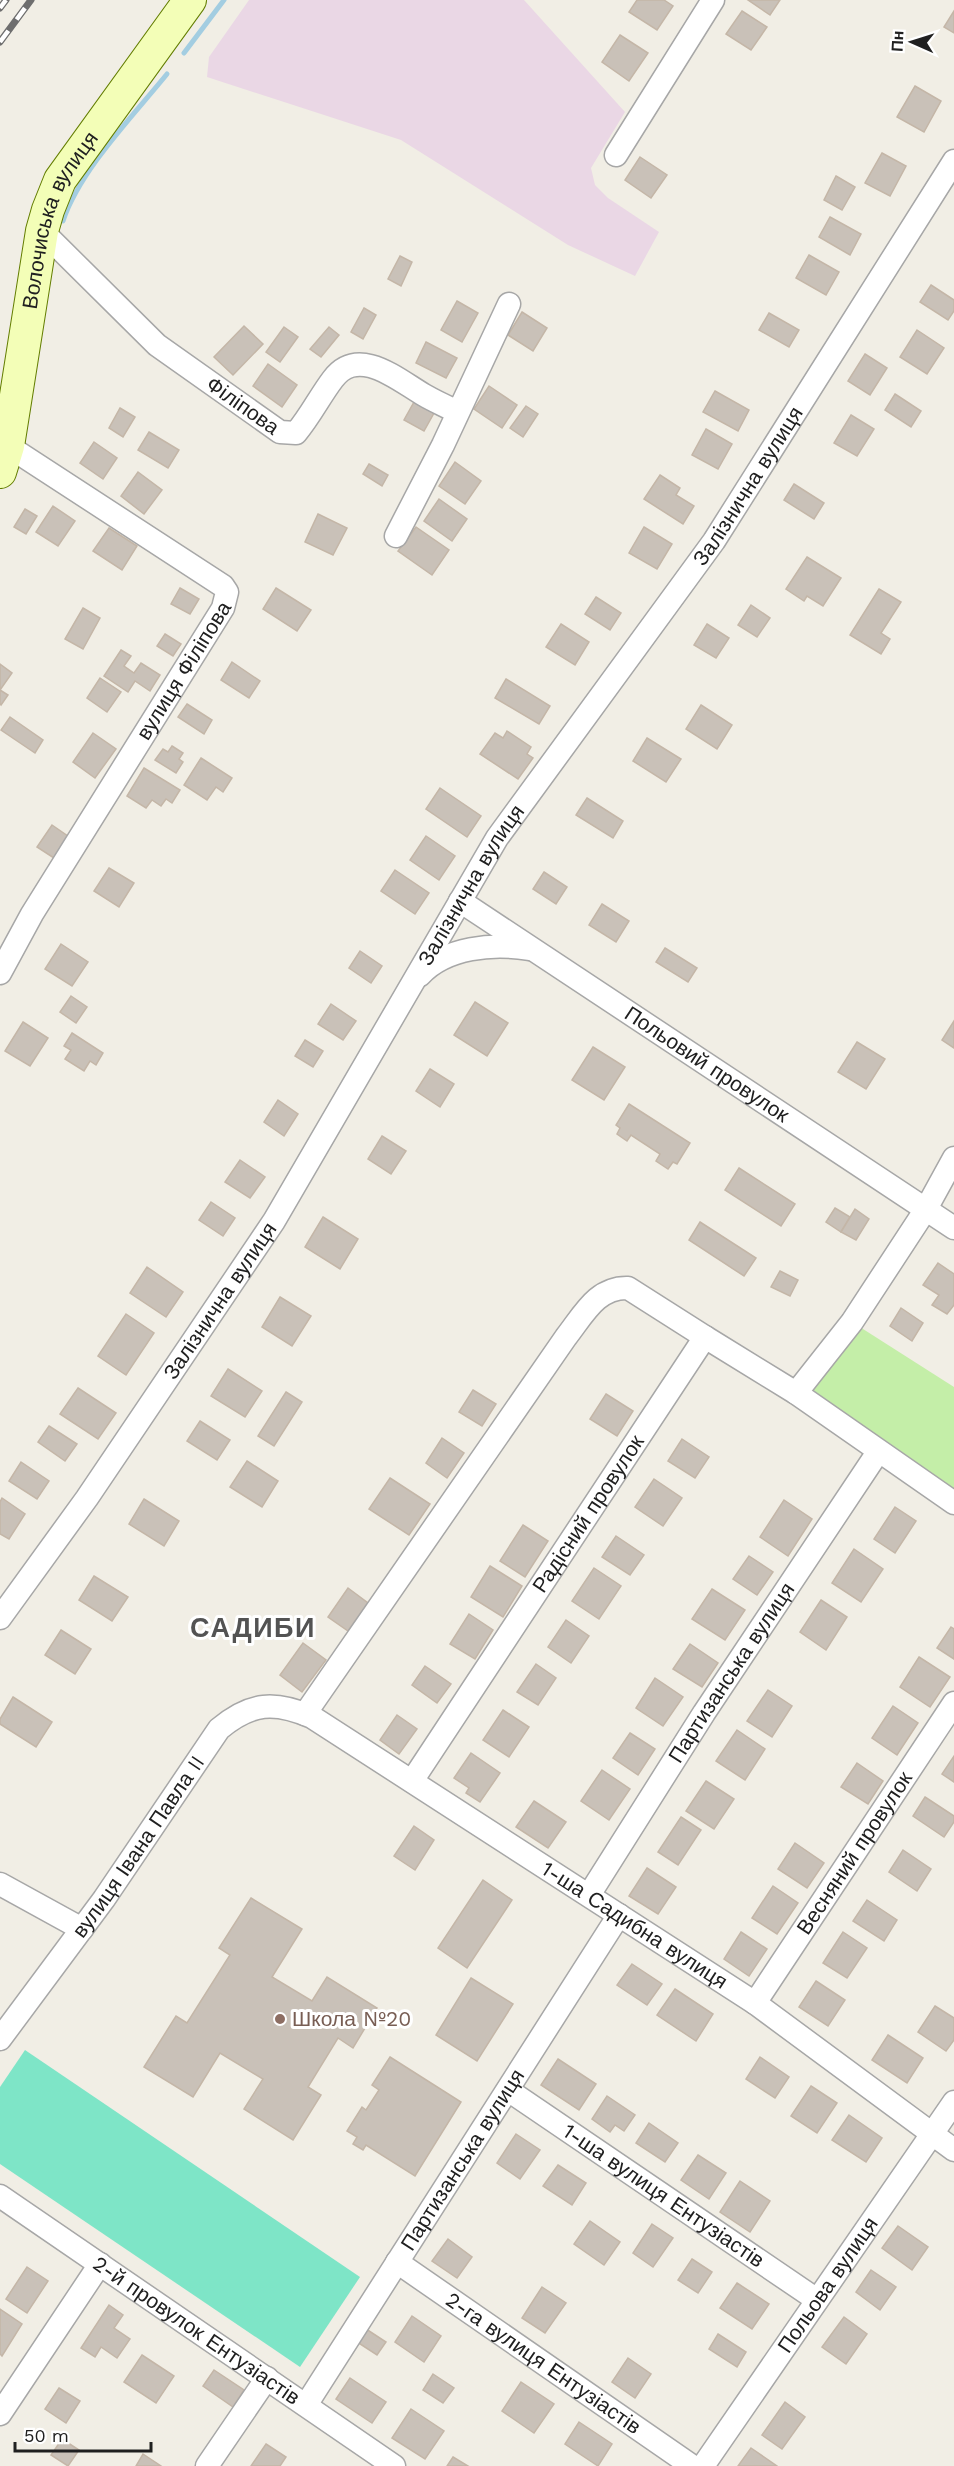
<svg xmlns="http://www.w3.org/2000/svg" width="954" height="2466" font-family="'Work Sans',sans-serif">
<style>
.industrial{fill:#ead7e5}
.grass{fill:#c4eea8}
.pitch{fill:#7ee5c7}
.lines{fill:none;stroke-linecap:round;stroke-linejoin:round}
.stream{stroke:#a3cde1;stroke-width:5}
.building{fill:#c9c1b8;stroke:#c4b6a7;stroke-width:1.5}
.street-casing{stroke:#a7a7a7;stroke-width:25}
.secondary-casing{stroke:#637d00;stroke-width:34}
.street{stroke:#fff;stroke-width:22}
.secondary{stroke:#f3feb7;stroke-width:32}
.rail-casing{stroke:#6e6e6e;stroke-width:7}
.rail{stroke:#fff;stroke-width:4.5;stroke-dasharray:14;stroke-linecap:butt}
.education-dot{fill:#8d6e63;stroke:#fff;stroke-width:2}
.labels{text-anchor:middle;stroke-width:6;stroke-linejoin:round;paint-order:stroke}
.street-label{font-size:21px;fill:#202020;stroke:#fff}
.education-label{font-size:21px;fill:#785e54;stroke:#fff;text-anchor:start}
.district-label{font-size:27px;font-weight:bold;letter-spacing:1.5px;fill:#535353;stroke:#fff}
</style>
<rect width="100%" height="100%" fill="#f1eee5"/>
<!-- industrial -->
<path class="industrial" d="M249,0H524L625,112L591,168L595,185L608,198L659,232L635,276L568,245L401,140L207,77L209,57Z"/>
<!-- grass -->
<path class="grass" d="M852,1322L954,1387V1503L796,1393Z"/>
<!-- pitch -->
<path class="pitch" d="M25,2050L360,2277L300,2367L0,2164V2087Z"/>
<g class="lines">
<!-- stream -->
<g class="stream">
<path d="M184,53L224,0"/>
<path d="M63,221C80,170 133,116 167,74"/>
</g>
</g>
<!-- building -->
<g class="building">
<path d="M637,0H664L673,6L657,30L629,12Z"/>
<path d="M748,0H780L770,15Z"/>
<path d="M742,11L767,27L751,50L726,34Z"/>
<path d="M954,11V33L944,27Z"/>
<path d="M620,35L648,53L629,81L602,62Z"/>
<path d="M915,86L941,101L924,132L897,117Z"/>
<path d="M882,153L906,166L890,196L865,183Z"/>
<path d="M640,157L667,175L651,198L625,180Z"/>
<path d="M836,176L855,187L842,210L824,200Z"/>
<path d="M830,217L861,234L850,255L819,237Z"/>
<path d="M809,255L839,272L826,295L796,278Z"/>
<path d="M400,256L412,262L401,286L388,279Z"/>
<path d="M931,285L954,300V311L948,320L920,302Z"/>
<path d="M457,301L478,313L462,342L441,330Z"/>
<path d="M364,308L376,315L363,339L351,332Z"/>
<path d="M522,312L547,328L533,351L508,335Z"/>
<path d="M769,313L799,330L789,347L759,330Z"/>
<path d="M244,326L263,344L233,375L214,357Z"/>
<path d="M284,327L298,337L280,362L266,352Z"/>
<path d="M329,327L339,335L321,357L310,349Z"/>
<path d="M917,330L944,348L927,374L900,357Z"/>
<path d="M426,342L457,358L446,378L416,363Z"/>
<path d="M865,354L887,368L870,395L848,381Z"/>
<path d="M268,364L297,385L282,407L253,386Z"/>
<path d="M489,386L517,405L502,428L474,409Z"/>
<path d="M715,391L749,410L738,431L703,412Z"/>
<path d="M895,394L921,411L911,427L885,410Z"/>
<path d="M414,402L434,413L424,431L404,420Z"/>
<path d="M526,406L538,414L523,437L510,428Z"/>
<path d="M120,408L135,417L123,437L109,428Z"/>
<path d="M851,415L874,429L857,456L834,443Z"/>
<path d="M706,429L732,444L718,469L692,455Z"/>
<path d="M149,432L179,450L168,468L138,450Z"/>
<path d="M94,442L117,458L103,479L80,463Z"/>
<path d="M455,462L481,481L465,504L439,486Z"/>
<path d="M369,464L388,475L382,486L363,474Z"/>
<path d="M138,472L162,490L144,514L121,496Z"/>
<path d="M660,475L680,488L676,495L694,506L683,524L644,499Z"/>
<path d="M794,484L824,503L814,519L784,500Z"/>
<path d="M439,499L467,519L452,541L424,521Z"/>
<path d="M53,506L75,521L58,546L36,532Z"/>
<path d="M25,509L37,516L26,534L14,527Z"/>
<path d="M318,514L347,528L333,555L305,542Z"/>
<path d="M416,527L449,550L432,575L398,551Z"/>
<path d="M644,527L672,544L657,569L629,553Z"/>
<path d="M109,528L137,546L122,570L93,551Z"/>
<path d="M807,557L841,578L823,606L807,596L804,601L786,589Z"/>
<path d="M180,588L199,599L190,614L171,604Z"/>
<path d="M276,588L311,610L297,631L263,609Z"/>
<path d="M879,589L901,602L881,633L890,639L881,654L850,635Z"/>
<path d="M596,597L621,613L610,630L585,614Z"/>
<path d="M751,605L770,618L757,637L738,625Z"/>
<path d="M83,608L100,618L83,649L65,639Z"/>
<path d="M561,624L589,642L575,665L546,647Z"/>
<path d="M707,624L729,638L716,658L694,645Z"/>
<path d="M165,634L181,644L173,656L157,646Z"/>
<path d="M121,650L131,656L124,666L134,673L141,663L160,675L150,691L135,681L128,692L104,676Z"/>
<path d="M232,662L260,681L249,698L221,680Z"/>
<path d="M0,664L12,673L0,690L8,695L1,705L0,704Z"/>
<path d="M100,678L121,692L107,712L87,698Z"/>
<path d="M506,679L550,706L539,724L495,698Z"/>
<path d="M187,704L212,720L204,734L178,717Z"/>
<path d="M701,705L732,725L717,749L686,729Z"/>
<path d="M10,717L43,740L35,753L1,730Z"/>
<path d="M507,731L531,747L527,754L533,758L518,779L480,754L495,733L503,738Z"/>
<path d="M93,733L116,749L95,778L73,762Z"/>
<path d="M647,738L681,759L666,782L633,761Z"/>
<path d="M172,746L183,753L179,759L183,762L176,773L155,760L163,749L168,752Z"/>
<path d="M201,758L232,778L223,792L216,787L207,800L184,785Z"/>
<path d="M144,768L180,790L172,803L166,799L161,806L152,800L146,808L127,796Z"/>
<path d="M440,788L481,816L467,837L426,809Z"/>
<path d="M587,798L623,821L613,838L576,815Z"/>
<path d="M52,825L75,841L60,862L37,847Z"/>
<path d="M426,836L455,856L439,880L410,860Z"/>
<path d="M109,868L134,883L119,907L94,891Z"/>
<path d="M395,870L429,893L415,914L381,891Z"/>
<path d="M544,872L567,887L556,904L533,889Z"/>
<path d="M602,904L629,921L616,942L589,925Z"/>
<path d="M61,944L88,962L72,986L45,969Z"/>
<path d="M665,948L697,968L688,982L656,962Z"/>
<path d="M360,951L382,966L371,983L349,968Z"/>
<path d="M71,996L87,1007L76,1023L60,1012Z"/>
<path d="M475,1002L508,1023L487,1056L454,1035Z"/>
<path d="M331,1004L356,1021L343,1040L318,1024Z"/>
<path d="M954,1021V1048L942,1040Z"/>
<path d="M23,1022L48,1038L30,1066L5,1051Z"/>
<path d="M72,1033L103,1053L96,1065L90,1061L84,1071L65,1059L71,1050L64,1046Z"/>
<path d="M305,1040L323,1051L313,1067L295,1056Z"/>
<path d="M857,1042L885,1059L866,1089L838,1072Z"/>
<path d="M593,1047L625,1067L604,1100L572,1080Z"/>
<path d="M430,1069L454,1084L440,1107L416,1091Z"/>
<path d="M278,1100L298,1114L284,1136L264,1122Z"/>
<path d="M629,1104L690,1143L677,1164L673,1162L668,1169L656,1161L660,1154L631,1135L627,1141L617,1134L620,1128L616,1125Z"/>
<path d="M382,1136L406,1151L391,1174L368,1159Z"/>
<path d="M240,1160L265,1177L250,1198L225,1182Z"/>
<path d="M739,1168L795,1204L781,1226L725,1190Z"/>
<path d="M211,1202L235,1218L223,1236L199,1220Z"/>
<path d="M835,1208L850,1217L841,1232L826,1222Z"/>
<path d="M855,1209L869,1219L856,1240L841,1232Z"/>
<path d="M323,1217L358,1239L340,1269L305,1247Z"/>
<path d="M700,1222L756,1258L744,1276L689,1240Z"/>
<path d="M938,1263L954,1274V1305L947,1314L932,1305L939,1295L923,1285Z"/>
<path d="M147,1267L183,1292L166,1317L130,1293Z"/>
<path d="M780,1271L798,1280L790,1296L771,1287Z"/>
<path d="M280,1297L311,1316L292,1346L262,1327Z"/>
<path d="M901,1308L923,1323L912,1341L890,1326Z"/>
<path d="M126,1314L154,1333L126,1375L98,1356Z"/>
<path d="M228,1369L262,1391L245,1417L211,1396Z"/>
<path d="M78,1388L116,1413L98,1439L60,1414Z"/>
<path d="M473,1390L496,1404L482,1426L459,1412Z"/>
<path d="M286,1392L302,1402L274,1446L258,1436Z"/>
<path d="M606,1394L633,1411L617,1436L590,1419Z"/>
<path d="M200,1421L230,1440L217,1460L187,1441Z"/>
<path d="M49,1426L77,1444L65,1461L38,1442Z"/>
<path d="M442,1438L464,1453L447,1478L426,1463Z"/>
<path d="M682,1439L709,1457L695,1478L668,1461Z"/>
<path d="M247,1461L278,1481L262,1507L230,1487Z"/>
<path d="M21,1462L49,1481L37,1499L9,1481Z"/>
<path d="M390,1478L430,1504L409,1535L369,1509Z"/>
<path d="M654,1479L682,1498L663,1526L635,1507Z"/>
<path d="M2,1498L25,1514L9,1539L0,1534V1502Z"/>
<path d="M144,1499L179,1521L164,1546L129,1524Z"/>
<path d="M784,1500L812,1519L788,1556L760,1537Z"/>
<path d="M895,1507L916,1521L895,1553L874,1539Z"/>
<path d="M523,1525L548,1541L525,1577L500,1561Z"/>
<path d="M616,1536L644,1555L630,1575L602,1557Z"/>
<path d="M854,1549L883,1569L861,1602L832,1583Z"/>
<path d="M749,1556L773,1572L757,1595L733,1579Z"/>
<path d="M490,1566L522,1586L503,1617L471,1597Z"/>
<path d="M594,1568L621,1586L599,1619L572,1601Z"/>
<path d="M94,1576L128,1597L112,1621L79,1600Z"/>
<path d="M348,1588L368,1603L348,1631L328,1617Z"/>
<path d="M712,1589L745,1610L725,1640L692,1619Z"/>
<path d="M821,1600L847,1617L826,1650L800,1632Z"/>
<path d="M469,1614L493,1630L475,1659L450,1644Z"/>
<path d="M566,1620L589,1636L571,1663L548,1647Z"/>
<path d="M951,1627L954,1629V1659L937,1648Z"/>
<path d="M61,1630L91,1649L75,1674L45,1655Z"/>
<path d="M303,1643L326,1660L302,1692L280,1675Z"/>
<path d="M690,1644L718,1663L702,1687L673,1669Z"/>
<path d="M919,1657L950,1677L930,1707L900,1687Z"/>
<path d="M536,1664L556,1678L538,1705L517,1692Z"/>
<path d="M425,1666L451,1684L437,1703L412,1685Z"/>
<path d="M655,1678L683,1697L663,1726L636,1708Z"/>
<path d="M768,1690L792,1706L772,1737L747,1721Z"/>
<path d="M13,1697L52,1722L36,1747L0,1724V1719Z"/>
<path d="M893,1706L918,1723L897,1755L872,1738Z"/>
<path d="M503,1710L529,1727L509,1757L483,1740Z"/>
<path d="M397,1715L417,1729L399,1754L380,1740Z"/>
<path d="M737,1730L765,1749L745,1780L716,1761Z"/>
<path d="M630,1733L655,1749L638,1775L613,1758Z"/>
<path d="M471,1753L500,1773L480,1802L466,1793L469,1788L454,1778Z"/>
<path d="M954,1756V1782L942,1774Z"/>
<path d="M857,1763L883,1781L868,1804L841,1787Z"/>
<path d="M602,1770L630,1789L609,1820L581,1801Z"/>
<path d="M706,1781L734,1799L714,1829L686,1811Z"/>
<path d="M925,1797L954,1816V1822L944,1837L913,1816Z"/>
<path d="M534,1801L566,1822L548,1848L516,1827Z"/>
<path d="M681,1817L701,1830L678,1865L658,1852Z"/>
<path d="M414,1826L434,1840L415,1870L394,1856Z"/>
<path d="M795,1843L824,1863L807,1888L778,1869Z"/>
<path d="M903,1850L931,1869L917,1891L889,1872Z"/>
<path d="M647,1868L676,1887L658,1914L629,1896Z"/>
<path d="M483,1880L512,1900L467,1968L438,1948Z"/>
<path d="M773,1886L798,1903L777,1934L752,1918Z"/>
<path d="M251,1898L302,1929L272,1977L312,2001L327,1977L377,2008L353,2048L338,2038L308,2087L321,2095L293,2140L244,2109L263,2079L220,2053L193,2097L144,2067L176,2016L187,2023L230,1955L219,1948Z"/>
<path d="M867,1900L897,1920L884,1941L853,1921Z"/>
<path d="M741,1932L767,1949L749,1976L724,1959Z"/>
<path d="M843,1932L867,1948L847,1978L823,1963Z"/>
<path d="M632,1964L662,1984L647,2005L617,1985Z"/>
<path d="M471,1978L513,2004L477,2061L436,2035Z"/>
<path d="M816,1981L845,2000L828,2026L799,2007Z"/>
<path d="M675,1989L713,2014L696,2041L657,2015Z"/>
<path d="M935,2006L954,2018V2040L946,2051L918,2032Z"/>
<path d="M888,2035L923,2058L907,2083L872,2060Z"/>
<path d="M390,2057L461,2102L415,2176L366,2145L363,2150L353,2144L357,2137L347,2131L362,2107L366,2110L379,2090L372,2085Z"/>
<path d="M760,2057L789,2077L775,2098L746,2079Z"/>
<path d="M558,2059L596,2084L579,2110L541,2085Z"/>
<path d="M811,2086L837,2103L817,2133L791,2116Z"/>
<path d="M607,2096L635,2115L624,2131L615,2125L610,2132L592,2119Z"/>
<path d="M849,2115L882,2138L866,2162L832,2140Z"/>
<path d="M649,2123L678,2143L665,2162L636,2143Z"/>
<path d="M516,2134L540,2150L520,2179L497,2163Z"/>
<path d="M698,2155L726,2173L709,2199L681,2180Z"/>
<path d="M558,2165L586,2183L572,2205L543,2186Z"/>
<path d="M740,2181L770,2201L750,2232L720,2212Z"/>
<path d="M590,2221L620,2242L604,2265L574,2244Z"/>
<path d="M652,2224L673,2238L653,2267L633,2253Z"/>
<path d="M898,2226L928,2247L912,2270L882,2248Z"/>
<path d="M448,2239L472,2257L457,2278L432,2261Z"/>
<path d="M692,2259L712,2272L698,2293L678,2280Z"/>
<path d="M27,2267L48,2281L27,2313L6,2299Z"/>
<path d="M871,2270L896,2287L880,2310L856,2292Z"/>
<path d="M737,2283L769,2304L752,2329L720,2308Z"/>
<path d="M542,2287L566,2303L545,2333L522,2318Z"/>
<path d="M109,2305L123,2315L114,2328L130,2339L117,2358L101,2347L95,2357L81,2348Z"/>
<path d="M0,2309L22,2324L2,2356L0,2354Z"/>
<path d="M412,2316L441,2336L424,2362L395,2342Z"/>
<path d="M844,2317L867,2334L846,2364L822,2347Z"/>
<path d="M363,2327L386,2342L377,2355L354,2340Z"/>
<path d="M718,2334L746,2352L737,2367L709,2349Z"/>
<path d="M142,2355L174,2376L156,2403L124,2382Z"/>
<path d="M628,2358L651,2374L635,2398L612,2382Z"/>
<path d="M214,2370L244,2390L233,2407L203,2386Z"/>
<path d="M433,2374L454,2388L443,2403L423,2390Z"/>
<path d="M350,2378L386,2402L372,2423L336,2399Z"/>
<path d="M521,2382L554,2404L534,2433L502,2411Z"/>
<path d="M59,2388L80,2401L66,2423L45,2409Z"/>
<path d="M785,2402L805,2417L782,2449L762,2435Z"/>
<path d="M411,2409L444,2431L425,2459L392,2438Z"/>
<path d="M579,2422L612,2444L598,2466L565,2444Z"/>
<path d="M62,2439L79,2450L68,2466L51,2455Z"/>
<path d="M266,2444L286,2457L280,2466H251Z"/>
<path d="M751,2448L777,2466H738Z"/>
<path d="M143,2454L161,2466H136Z"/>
<path d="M453,2457L468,2466H447Z"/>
</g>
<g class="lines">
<!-- street casing -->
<g class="street-casing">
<g id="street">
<path d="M616,155L713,0"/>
<path id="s1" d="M42,231L157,345L280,432L296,433C311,415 320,396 333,379C359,345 398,380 424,395C434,401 446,406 457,412"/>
<path d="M396,536L443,445L509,304"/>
<path id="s2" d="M460,901L954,1228"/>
<path id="s3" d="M0,973L32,914L223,608L227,592L223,586L8,446"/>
<path d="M420,975C446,947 493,943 529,949"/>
<path d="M796,1393L852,1322L926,1209L954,1158"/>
<path id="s4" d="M0,1618L87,1498L274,1221L497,838L714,541L954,161"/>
<path d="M305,1714L566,1337C584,1314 597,1287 628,1288L705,1337"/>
<path id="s5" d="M412,1781L705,1337L796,1393L954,1503"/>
<path d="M0,1884L82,1929"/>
<path id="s6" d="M589,1895L704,1713L878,1452"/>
<path id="s7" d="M755,2003L954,1703"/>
<path id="s8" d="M0,2039L104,1899L219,1729C251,1702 275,1701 312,1717L755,2003L954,2150"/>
<path id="s9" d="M508,2090L817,2300"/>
<path id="s10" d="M0,2196L394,2466"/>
<path id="s11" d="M397,2262L692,2466"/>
<path id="s12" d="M306,2405L619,1915"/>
<path d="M0,2414L100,2264"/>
<path d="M207,2466L267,2378"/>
<path id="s13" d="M703,2466L954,2102"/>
</g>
</g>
<!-- secondary casing -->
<g class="secondary-casing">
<g id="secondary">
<path id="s14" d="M0,472L8,446L42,231L48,210L60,180L190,0"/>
</g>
</g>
<!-- street -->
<use href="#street" class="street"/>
<!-- secondary -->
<use href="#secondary" class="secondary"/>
<!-- rail casing -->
<g class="rail-casing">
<g id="rail">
<path d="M0,8L6,0"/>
<path d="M0,42L31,0"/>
</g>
</g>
<!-- rail -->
<use href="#rail" class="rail"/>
</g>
<!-- markers -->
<circle class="education-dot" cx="280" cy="2019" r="6"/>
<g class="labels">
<!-- street labels -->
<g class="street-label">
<text dy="7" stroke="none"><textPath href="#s14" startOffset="261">Волочиська вулиця</textPath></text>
<text dy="7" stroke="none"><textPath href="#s1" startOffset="267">Філіпова</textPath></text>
<text dy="7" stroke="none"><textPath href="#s4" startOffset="1358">Залізнична вулиця</textPath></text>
<text dy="7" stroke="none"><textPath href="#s3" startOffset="354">вулиця Філіпова</textPath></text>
<text dy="7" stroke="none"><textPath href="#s4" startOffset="872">Залізнична вулиця</textPath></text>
<text dy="7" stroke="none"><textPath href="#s2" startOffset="296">Польовий провулок</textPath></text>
<text dy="7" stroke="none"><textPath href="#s4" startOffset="386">Залізнична вулиця</textPath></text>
<text dy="7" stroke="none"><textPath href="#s5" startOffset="320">Радісний провулок</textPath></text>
<text dy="7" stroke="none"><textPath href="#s6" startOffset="264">Партизанська вулиця</textPath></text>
<text dy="7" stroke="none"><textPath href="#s8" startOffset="237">вулиця Івана Павла II</textPath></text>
<text dy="7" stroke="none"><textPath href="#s7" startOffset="180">Весняний провулок</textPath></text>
<text dy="7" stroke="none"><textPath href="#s8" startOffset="864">1-ша Садибна вулиця</textPath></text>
<text dy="7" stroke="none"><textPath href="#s12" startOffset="291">Партизанська вулиця</textPath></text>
<text dy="7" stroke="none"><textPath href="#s9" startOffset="188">1-ша вулиця Ентузіастів</textPath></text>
<text dy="7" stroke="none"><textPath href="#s13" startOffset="220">Польова вулиця</textPath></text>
<text dy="7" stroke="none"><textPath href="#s10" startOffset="238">2-й провулок Ентузіастів</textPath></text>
<text dy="7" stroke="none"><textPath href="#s11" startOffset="178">2-га вулиця Ентузіастів</textPath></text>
</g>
<!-- education labels -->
<g class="education-label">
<text x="292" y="2026">Школа №20</text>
</g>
<!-- district labels -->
<g class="district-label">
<text x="253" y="1637">САДИБИ</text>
</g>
</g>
<!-- north arrow -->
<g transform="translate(912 42) rotate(273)" stroke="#ffffff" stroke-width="4.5" paint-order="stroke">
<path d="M0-4.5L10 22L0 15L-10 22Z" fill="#202020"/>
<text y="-9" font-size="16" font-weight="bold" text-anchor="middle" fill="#202020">Пн</text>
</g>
<!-- scale -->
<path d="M15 2442v9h136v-9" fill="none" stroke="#202020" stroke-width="3"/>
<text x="24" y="2442" font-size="18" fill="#202020" stroke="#ffffff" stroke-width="4.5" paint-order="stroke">50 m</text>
</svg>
